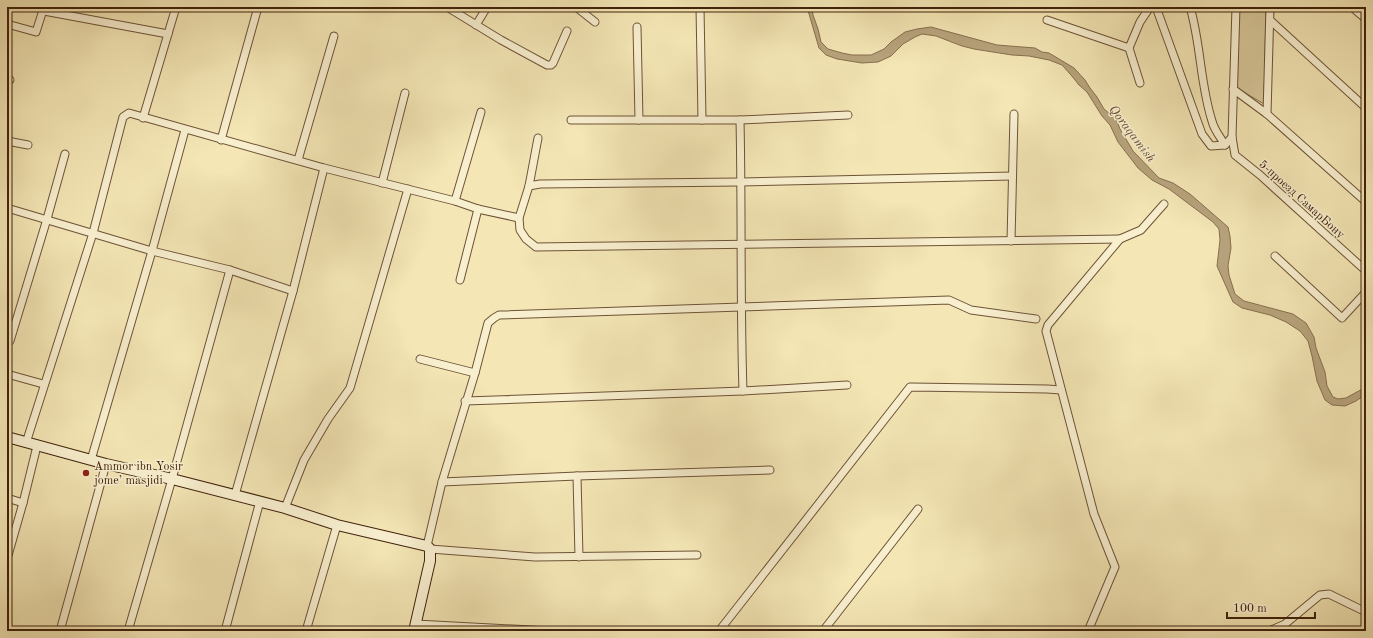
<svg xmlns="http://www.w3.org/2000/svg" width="1373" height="638" font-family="'Old Standard TT',serif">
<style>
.green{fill:#d5c598;stroke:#8a7452}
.water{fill:#b7a37c;stroke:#876f4f}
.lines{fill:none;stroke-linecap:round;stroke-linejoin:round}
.street-casing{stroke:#6d5336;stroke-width:9}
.secondary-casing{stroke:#40220c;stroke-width:12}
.street{stroke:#f8efcf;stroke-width:7}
.secondary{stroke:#f8efcf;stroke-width:10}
.poi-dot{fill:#8f2418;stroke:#f8efcf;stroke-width:1.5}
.labels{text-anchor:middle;stroke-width:3;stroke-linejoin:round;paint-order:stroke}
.street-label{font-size:12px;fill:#40220c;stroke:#f8efcf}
.poi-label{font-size:12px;fill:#40220c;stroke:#f8efcf;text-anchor:start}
.water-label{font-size:13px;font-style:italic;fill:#6a4f33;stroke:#f8efcf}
</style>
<rect width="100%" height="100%" fill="#f4e6b5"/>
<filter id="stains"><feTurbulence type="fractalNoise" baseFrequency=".005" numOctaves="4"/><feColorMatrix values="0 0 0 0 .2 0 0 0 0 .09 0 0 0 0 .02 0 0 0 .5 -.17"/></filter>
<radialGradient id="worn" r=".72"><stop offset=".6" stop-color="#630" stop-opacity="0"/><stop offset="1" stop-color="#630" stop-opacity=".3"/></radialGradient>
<!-- green -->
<path class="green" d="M1239,7H1266L1264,104L1237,88Z"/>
<!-- water -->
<path class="water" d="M807,7H812L813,15L818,29L821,42L828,49L842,53L852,55H871L884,49L891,42L905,32L917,29L931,27L997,45L1035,48L1042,52L1049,53L1074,68L1085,80L1090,88L1097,97L1104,109L1116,119L1120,129L1133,151L1159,178L1173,183L1190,194L1228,227L1230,236L1231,248L1228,266L1229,275L1235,294L1244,301L1293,314L1306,323L1314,337L1316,348L1325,372L1327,386L1333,397L1338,399L1346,398L1366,387V394L1356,401L1345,406L1332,405L1325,400L1317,381L1312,356L1308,341L1300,331L1286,322L1270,315L1242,308L1233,302L1217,266L1220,240L1219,229L1213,222L1169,189L1152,180L1138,168L1118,142L1110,125L1102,116L1087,92L1079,85L1071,75L1062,65L1049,60L1029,56L1012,55L974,49L962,46L936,36L922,34L915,37L903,44L891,56L878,62L862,63L837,59L826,55L819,48Z"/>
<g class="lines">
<!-- street casing -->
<g class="street-casing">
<g id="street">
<path d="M447,7L501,40L547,65H551L553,63L567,31"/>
<path d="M576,7L595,22"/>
<path d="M700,7L702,120"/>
<path d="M1156,7L1202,134L1211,146L1225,145L1232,137"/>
<path d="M1190,7C1201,44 1200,84 1212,121C1214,130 1221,138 1225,145"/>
<path d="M1236,7L1232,137L1235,155L1260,175L1366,271"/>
<path d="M1352,7L1366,19"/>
<path d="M44,11L168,34"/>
<path d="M1047,20L1129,48"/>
<path d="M1270,20L1366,108"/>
<path d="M7,24L36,32L44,7"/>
<path d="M476,25L487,7"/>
<path d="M637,27L639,120"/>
<path d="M7,79L10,80"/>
<path d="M1140,83L1129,48L1140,22L1150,7"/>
<path d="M1233,89L1267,114L1366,202"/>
<path d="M1267,114L1270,7"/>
<path d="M143,118L176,7"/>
<path d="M571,120H740L848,115"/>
<path d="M740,120C742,210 740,300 743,391"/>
<path d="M538,138L529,186L519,218L520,230L526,239L536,247L1120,239"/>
<path d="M221,140L258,7"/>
<path d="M7,141L28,145"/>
<path d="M298,160L334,36"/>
<path d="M382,183L405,93"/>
<path d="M529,186L540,184L741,182L1012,176"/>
<path d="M455,201L481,112"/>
<path d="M7,208L152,251L230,270L293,291"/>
<path d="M1011,241L1014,114"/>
<path d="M1275,256L1342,318L1366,292"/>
<path d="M460,280L478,209"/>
<path d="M10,341L47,219L65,154"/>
<path d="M420,359L475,373"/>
<path d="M7,374L43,384"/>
<path d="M465,401L743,391L847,385"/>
<path d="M26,443L93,233L123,117L129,113L324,168L455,201L478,209L519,218"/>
<path d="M91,460L152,251L185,130"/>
<path d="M577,476L579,557"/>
<path d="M442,482L577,476L770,470"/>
<path d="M235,495L293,291L324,168"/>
<path d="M7,498L23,503"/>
<path d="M285,508L304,460L328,419L350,388L408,189"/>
<path d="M427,546L442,482L475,373L488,323L494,318L499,315L949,300L971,310L1036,319"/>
<path d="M430,549L535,557L697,555"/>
<path d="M7,559L23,503L37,446"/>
<path d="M416,624L550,631"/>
<path d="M60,631L106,464"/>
<path d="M128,631L172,479L230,270"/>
<path d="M225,631L260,501"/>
<path d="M306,631L337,525"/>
<path d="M719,631L910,387L1047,389L1061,390"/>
<path d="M823,631L918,509"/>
<path d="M1088,631L1115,567L1094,514L1046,331L1048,325L1120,239L1141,230L1164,204"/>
<path d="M1269,631L1285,624L1320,595L1329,594L1366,612"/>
</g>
</g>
<!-- secondary casing -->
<g class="secondary-casing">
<path id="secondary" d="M7,437L106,464L172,479L285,508L337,525L427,546L430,549V561L414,631"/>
</g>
<!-- street -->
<use href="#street" class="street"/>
<!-- secondary -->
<use href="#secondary" class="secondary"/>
</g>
<!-- markers -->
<circle class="poi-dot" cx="86" cy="473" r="4"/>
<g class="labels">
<!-- street labels -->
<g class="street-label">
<text transform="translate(1302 199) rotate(42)" y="4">5-проезд СамарБону</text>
</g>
<!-- poi labels -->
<g class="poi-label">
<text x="94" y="470">Ammor ibn Yosir<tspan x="94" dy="14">jome’ masjidi</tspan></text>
</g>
<!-- water labels -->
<g class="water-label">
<text transform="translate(1133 133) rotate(53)" y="5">Qoraqamish</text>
</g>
</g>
<!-- margin -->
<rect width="1373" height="638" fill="none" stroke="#f4e6b5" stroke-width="24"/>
<rect x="8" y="8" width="1357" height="622" fill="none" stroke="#40220c" stroke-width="2"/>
<rect x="12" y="12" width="1349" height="614" fill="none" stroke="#40220c"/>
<!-- scale -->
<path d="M1227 612v6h88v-6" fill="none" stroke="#40220c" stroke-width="2"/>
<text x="1233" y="612" font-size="12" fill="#40220c" stroke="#f8efcf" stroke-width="3" paint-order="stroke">100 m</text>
<rect width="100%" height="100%" filter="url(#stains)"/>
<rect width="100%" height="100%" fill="url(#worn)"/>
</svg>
